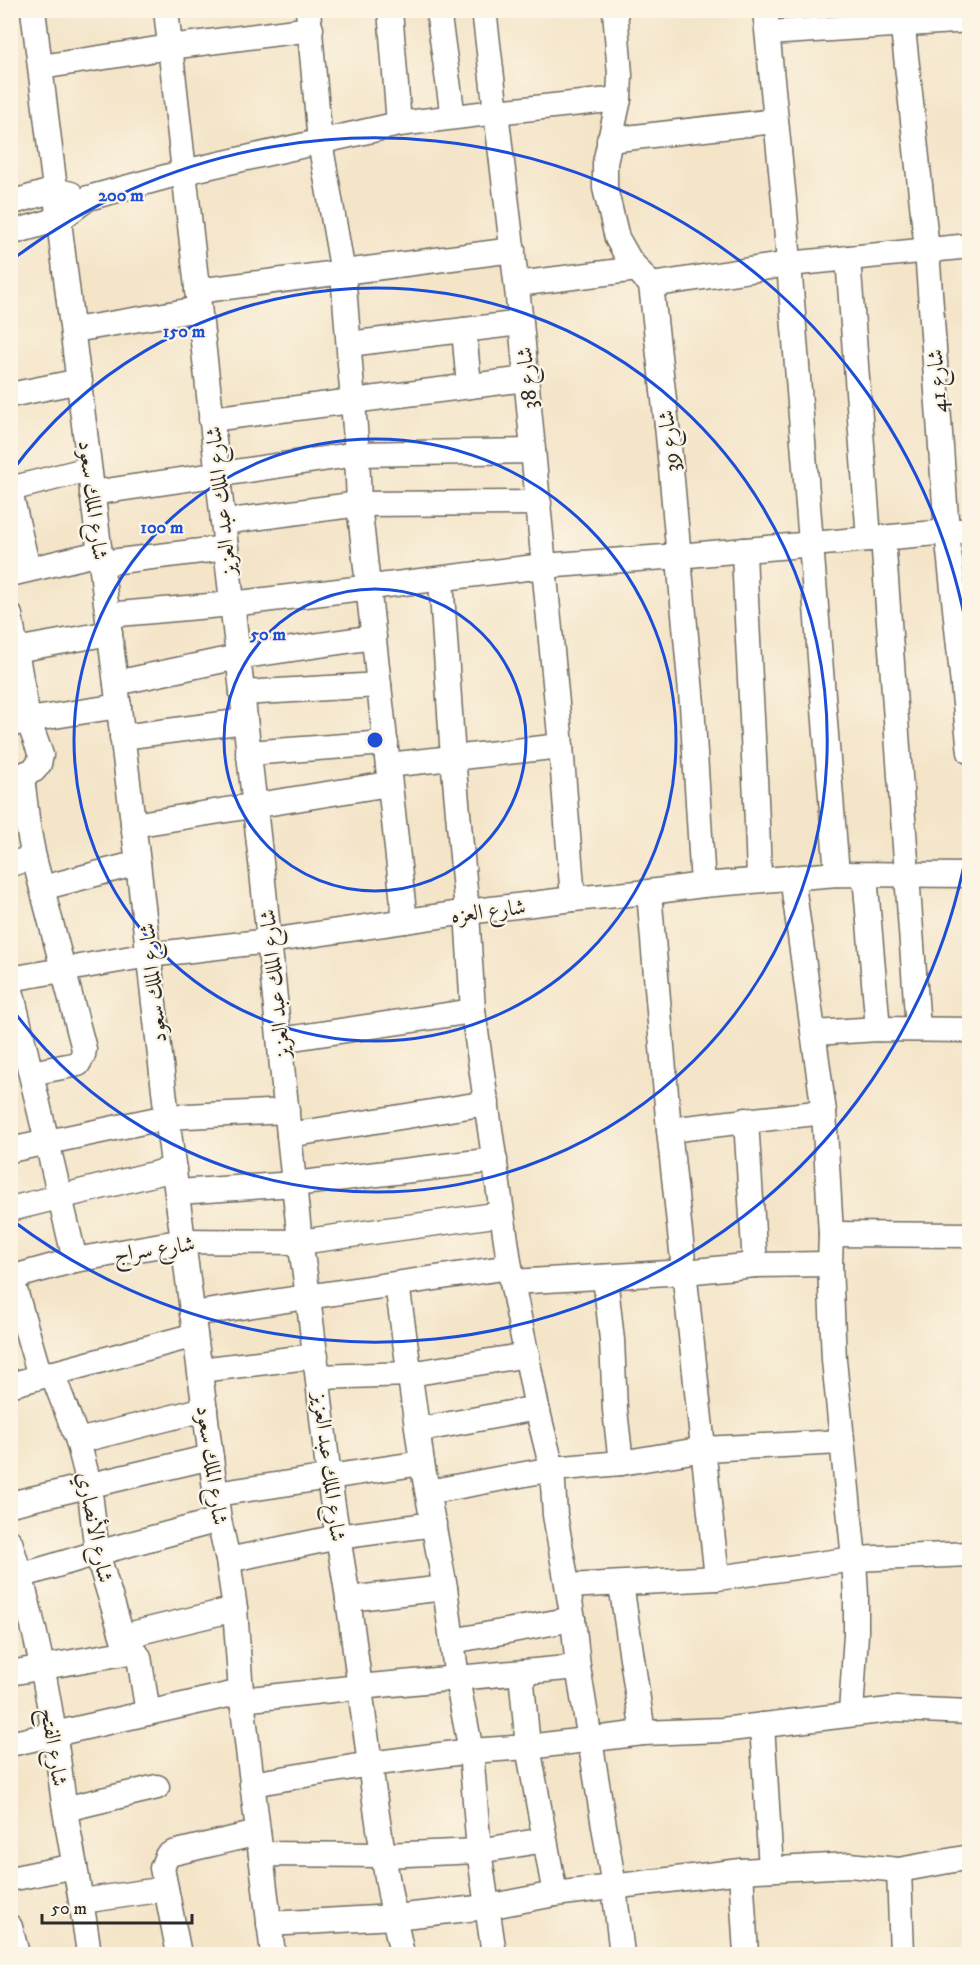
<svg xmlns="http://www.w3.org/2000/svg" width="980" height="1965" font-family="'IM FELL DW Pica',Amiri,serif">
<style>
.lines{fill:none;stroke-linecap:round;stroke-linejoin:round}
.street-casing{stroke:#716c62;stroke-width:27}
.street{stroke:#fff;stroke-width:24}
.ring{fill:none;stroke:#1d4ed8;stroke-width:3}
.labels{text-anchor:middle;stroke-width:4.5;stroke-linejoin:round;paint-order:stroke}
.street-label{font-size:22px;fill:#2b2b2b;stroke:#fcf5e5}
.centre{fill:#1d4ed8;stroke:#fcf5e5;stroke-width:3}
.ring-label{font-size:18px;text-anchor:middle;font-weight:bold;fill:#1d4ed8;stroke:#fcf5e5;stroke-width:4.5;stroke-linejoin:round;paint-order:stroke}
</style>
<rect width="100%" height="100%" fill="#fcf5e5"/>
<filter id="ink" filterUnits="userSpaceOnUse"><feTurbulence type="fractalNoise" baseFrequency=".0167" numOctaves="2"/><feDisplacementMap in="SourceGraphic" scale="12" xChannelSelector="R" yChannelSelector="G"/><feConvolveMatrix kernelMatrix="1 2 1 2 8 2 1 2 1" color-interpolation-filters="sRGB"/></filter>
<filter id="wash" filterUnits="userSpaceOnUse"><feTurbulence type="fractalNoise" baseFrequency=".008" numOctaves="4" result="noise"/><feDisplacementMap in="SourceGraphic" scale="24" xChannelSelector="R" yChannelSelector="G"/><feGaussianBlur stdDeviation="1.35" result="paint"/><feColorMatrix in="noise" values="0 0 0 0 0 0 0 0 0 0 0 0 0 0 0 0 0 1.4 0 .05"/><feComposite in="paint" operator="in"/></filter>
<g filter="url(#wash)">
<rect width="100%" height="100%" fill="#f4e5c9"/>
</g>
<g filter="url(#ink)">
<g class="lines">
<!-- street casing -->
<g class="street-casing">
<g id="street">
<path d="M33,10L138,863L167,1117L219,1520L228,1560L235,1609L241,1692L273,1954"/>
<path d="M166,10L261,862L300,1242C313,1320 319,1399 329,1477C334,1518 342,1558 348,1599C365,1717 376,1837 402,1954"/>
<path d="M308,10L320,142L343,273L357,454L359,504L405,921"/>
<path d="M390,10L399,124"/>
<path d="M438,10L453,117"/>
<path d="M484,10L521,323L561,746L573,899"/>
<path d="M615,10L620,75L619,99L605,163V188L617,238L630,261L651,285L668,435L692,704L703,885"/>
<path d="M765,10L784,200L837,874"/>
<path d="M901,10L927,250L947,532L970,752"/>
<path d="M768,33L970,20"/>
<path d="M41,67L170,47L311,29"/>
<path d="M609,140L775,121"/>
<path d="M10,203L55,190L71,194"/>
<path d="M10,233L60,219L88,198L184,172L399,124L496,112L619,99"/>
<path d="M848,258L869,539"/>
<path d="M517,284L637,269"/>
<path d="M651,285L789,264L970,246"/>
<path d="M197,291L513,250"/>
<path d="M74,330L199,309"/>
<path d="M464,330L469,386"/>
<path d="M349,344L521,323"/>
<path d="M10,395L80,381"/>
<path d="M211,419L526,379"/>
<path d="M10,489L89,469"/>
<path d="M10,491L28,569"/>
<path d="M92,493L357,454L533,451"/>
<path d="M223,522L359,504L539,503"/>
<path d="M883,537L918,1029"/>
<path d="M744,550C748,660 756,770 759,879"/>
<path d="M102,563L226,548"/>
<path d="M10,574L100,553"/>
<path d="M441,579L453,758L467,912L473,1011L512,1282L537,1408L552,1469L555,1515L573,1619L578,1667L614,1887L622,1954"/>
<path d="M10,615L28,720L41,755L39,764L34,770L10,780"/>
<path d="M108,615L232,604L543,566L678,556L970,530"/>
<path d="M10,651L110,633"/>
<path d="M116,683L238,657L374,637"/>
<path d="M242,693L379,685"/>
<path d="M10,725L28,720L119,706"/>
<path d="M122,737L245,721"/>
<path d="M248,753L386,743"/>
<path d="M388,765L561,746"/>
<path d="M22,777L28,827L34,858L84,1049L83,1055L78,1064L31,1073"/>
<path d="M133,825L389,784"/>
<path d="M10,864L34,858"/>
<path d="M865,875L878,1029"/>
<path d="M792,877L824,1112L831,1234L830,1264L834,1360L854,1559L856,1596V1634L851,1713"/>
<path d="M42,888L138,863"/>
<path d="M649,892L669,1130L717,1578"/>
<path d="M10,979L149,955L269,941L467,912L573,899L649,892L703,885L837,874L970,875"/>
<path d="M10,986L75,1260"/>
<path d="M814,1033L878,1029L970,1030"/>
<path d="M280,1040L473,1011"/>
<path d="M746,1120L755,1265"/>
<path d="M669,1130L824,1112"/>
<path d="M289,1135L487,1103"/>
<path d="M10,1150L167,1117L287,1111"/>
<path d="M178,1192L294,1184L495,1160"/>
<path d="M10,1209L174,1169"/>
<path d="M831,1234L970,1235"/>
<path d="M10,1273L40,1376"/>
<path d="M605,1277L612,1340L615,1410L621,1463"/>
<path d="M10,1278L75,1260L184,1241L300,1242L502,1214"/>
<path d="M512,1282L685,1272L755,1265L830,1264"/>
<path d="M397,1284L422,1463L445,1588L457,1679L471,1751L479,1851L494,1954"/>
<path d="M192,1314L510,1267"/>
<path d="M200,1370L316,1356"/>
<path d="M52,1373L78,1441L89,1484L97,1553L124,1642L139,1657L148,1713"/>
<path d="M318,1377L410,1374L527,1355"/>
<path d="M10,1385L195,1335"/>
<path d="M418,1430L537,1408"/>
<path d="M78,1441L205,1409"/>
<path d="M428,1492L552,1469L621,1463L704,1449L841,1442"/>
<path d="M216,1494L422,1463"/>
<path d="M10,1504L211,1457"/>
<path d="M10,1542C30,1605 44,1669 54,1734C59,1759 61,1785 65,1810C73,1859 83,1906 89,1954"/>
<path d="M228,1560L338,1537L434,1524"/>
<path d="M10,1579L97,1553L219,1520"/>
<path d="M621,1584L643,1733"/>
<path d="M568,1586L717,1578L854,1559L970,1554"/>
<path d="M348,1599L445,1588"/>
<path d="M123,1636L235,1609"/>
<path d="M452,1641L573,1619"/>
<path d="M10,1673L135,1651"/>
<path d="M521,1673L528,1747L555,1894"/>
<path d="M242,1700L359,1687L578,1667"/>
<path d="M762,1725L771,1869"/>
<path d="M10,1744L241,1692"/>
<path d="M252,1784L370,1764L471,1751L528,1747L643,1733L722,1730L897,1709L970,1712"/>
<path d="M65,1809L157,1787"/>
<path d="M261,1854L383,1855L479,1851L544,1840"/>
<path d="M899,1870L902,1954"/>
<path d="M741,1871L746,1954"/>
<path d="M10,1879L75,1866"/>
<path d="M82,1901L166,1889"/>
<path d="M269,1924L394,1917L487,1907L555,1894L741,1871L849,1865L899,1870L970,1857"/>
<path d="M10,1927L17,1954"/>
<path d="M179,1954L162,1868L167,1856L173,1853L258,1833"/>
</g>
</g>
<!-- street -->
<use href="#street" class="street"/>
</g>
</g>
<!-- distance rings -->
<g class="ring">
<circle cx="375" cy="740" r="151"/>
<circle cx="375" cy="740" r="301"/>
<path d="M12 471A452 452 0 1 1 12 1009"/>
<path d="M969 839A602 602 0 0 1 13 1221M13 259A602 602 0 0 1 969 641"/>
</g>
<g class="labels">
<!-- street labels -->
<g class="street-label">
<text transform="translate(526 378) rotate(-95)" y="8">شارع 38</text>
<text transform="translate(936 381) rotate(-94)" y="8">شارع 41</text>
<text transform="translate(668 441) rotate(-96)" y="8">شارع 39</text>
<text transform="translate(94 500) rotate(83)" y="8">شارع الملك سعود</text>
<text transform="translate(220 501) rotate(-96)" y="8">شارع الملك عبد العزيز</text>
<text transform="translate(488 910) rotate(-7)" y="8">شارع العزه</text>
<text transform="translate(152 983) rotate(-96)" y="8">شارع الملك سعود</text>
<text transform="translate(274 984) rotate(-96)" y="8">شارع الملك عبد العزيز</text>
<text transform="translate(154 1248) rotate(-8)" y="8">شارع سراج</text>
<text transform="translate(213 1465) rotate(82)" y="8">شارع الملك سعود</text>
<text transform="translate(330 1467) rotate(83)" y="8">شارع الملك عبد العزيز</text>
<text transform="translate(96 1527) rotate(79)" y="8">شارع الأنصاري</text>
<text transform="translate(55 1747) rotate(81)" y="8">شارع الفتح</text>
</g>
</g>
<circle cx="375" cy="740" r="9" class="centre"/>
<g class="ring-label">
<text x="121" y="201">200 m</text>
<text x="184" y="337">150 m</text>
<text x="162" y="533">100 m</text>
<text x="268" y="640">50 m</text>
</g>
<!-- margin -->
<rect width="980" height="1965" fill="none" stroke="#fcf5e5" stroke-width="36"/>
<!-- scale -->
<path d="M42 1914v9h150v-9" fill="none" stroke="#2b2b2b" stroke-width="3"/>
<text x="51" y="1914" font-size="18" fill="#2b2b2b" stroke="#fcf5e5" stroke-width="4.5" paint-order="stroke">50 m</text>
</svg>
